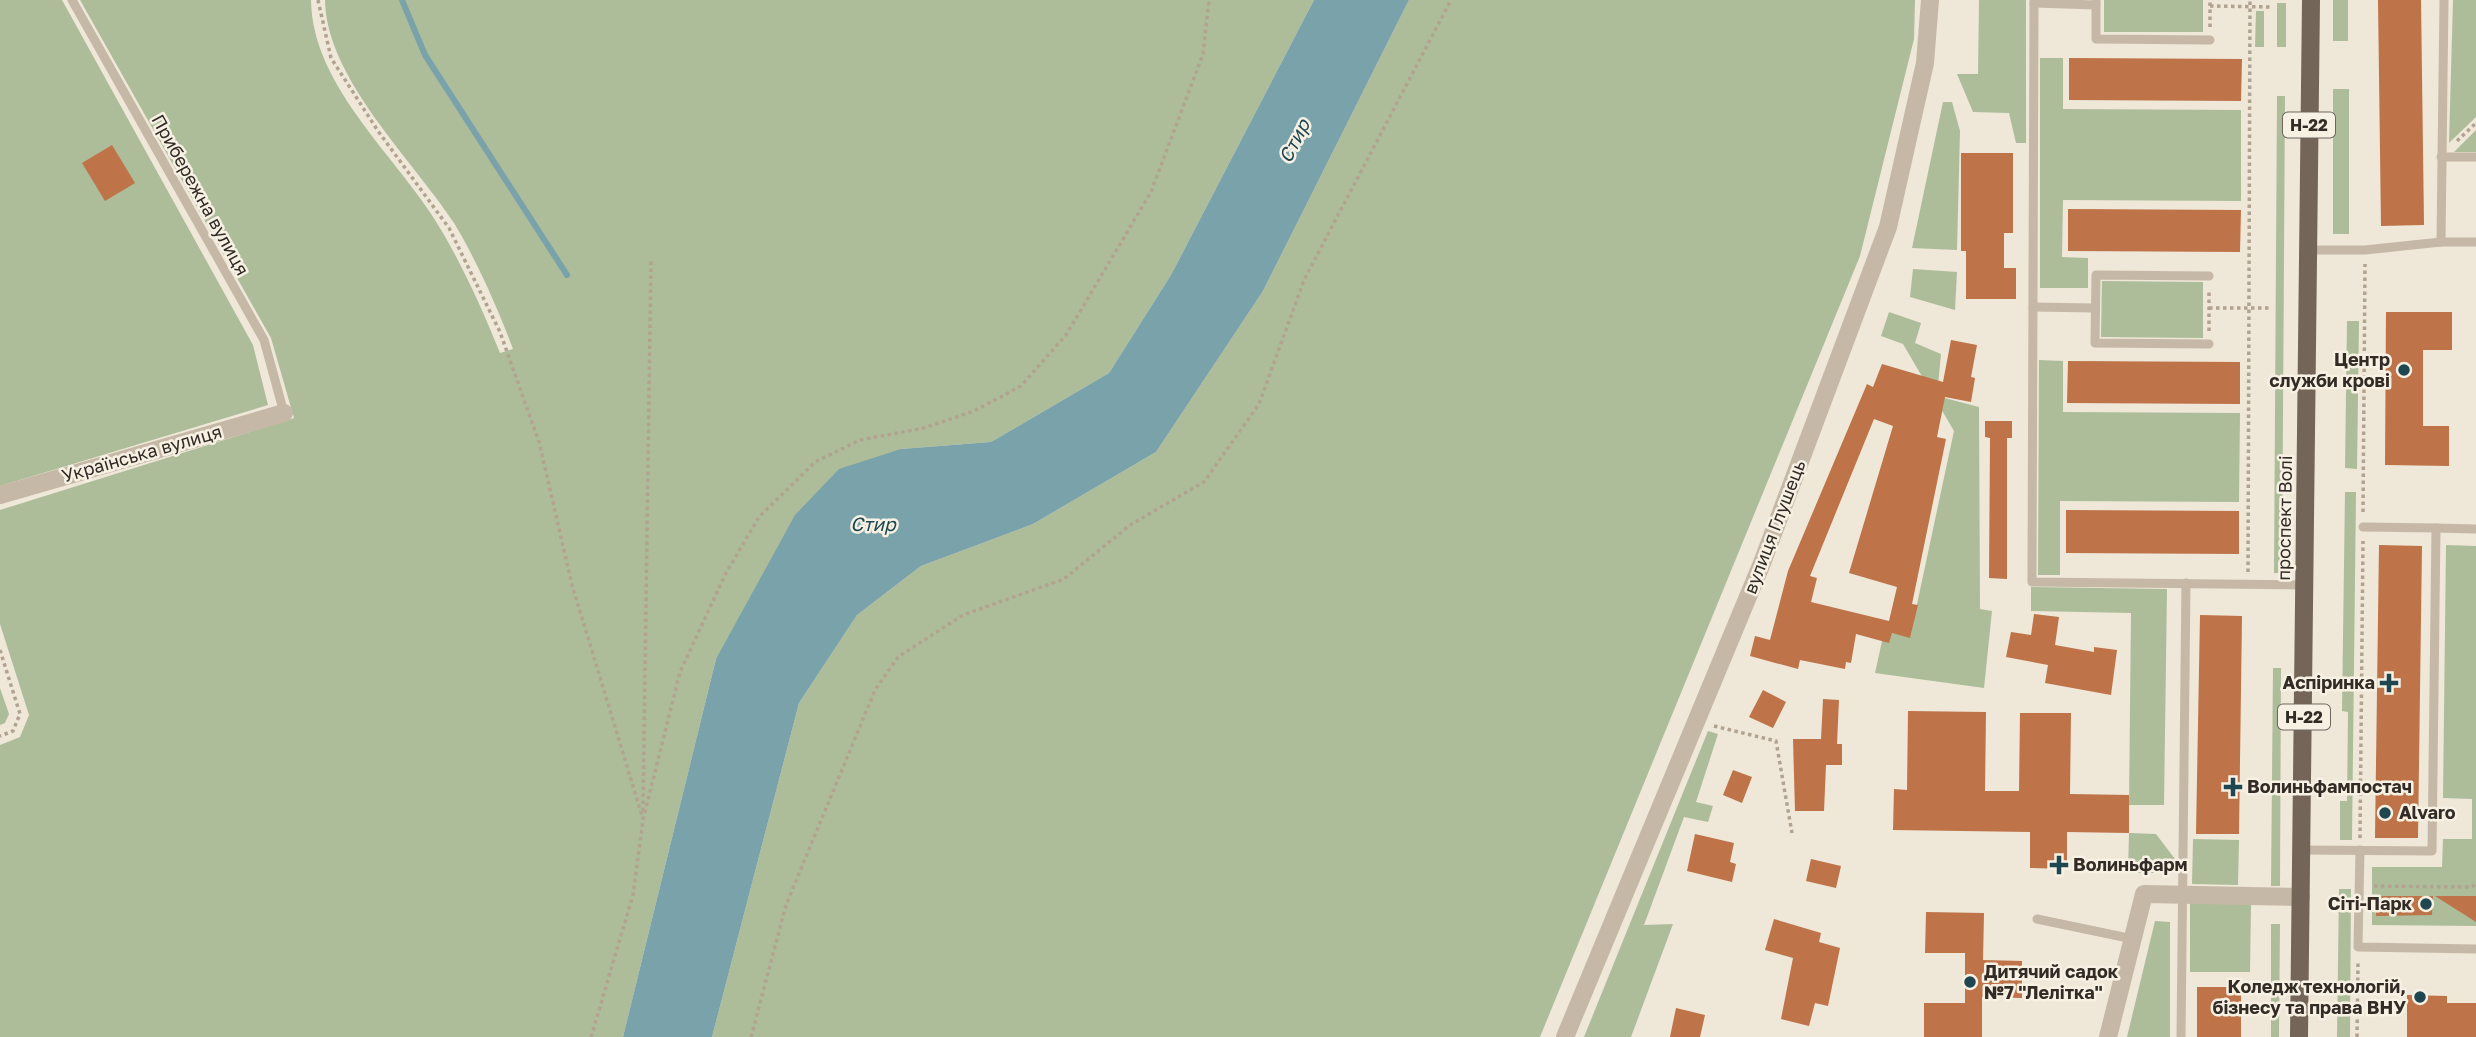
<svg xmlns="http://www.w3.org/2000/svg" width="2476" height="1037" font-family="'Golos Text',sans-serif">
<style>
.green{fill:#adbd9a}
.water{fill:#79a2aa}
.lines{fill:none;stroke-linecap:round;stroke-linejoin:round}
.stream{stroke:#79a2aa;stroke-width:6}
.building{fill:#be7348;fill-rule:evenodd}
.path{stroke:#b1a390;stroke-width:3.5;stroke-dasharray:3.5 3.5;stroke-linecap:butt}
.service{stroke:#c6b8a6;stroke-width:9}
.minor{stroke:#c6b8a6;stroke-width:18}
.tertiary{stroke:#c6b8a6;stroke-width:18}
.primary{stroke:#736558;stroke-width:18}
.poi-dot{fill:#1f4751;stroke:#f7f1e4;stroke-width:2.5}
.labels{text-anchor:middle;stroke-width:5;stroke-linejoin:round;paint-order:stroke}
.shield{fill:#f7f1e4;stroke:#6d665f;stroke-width:2}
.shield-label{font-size:16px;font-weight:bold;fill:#322b26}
.street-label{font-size:18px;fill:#322b26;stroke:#f7f1e4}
.poi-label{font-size:18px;font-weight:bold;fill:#322b26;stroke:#f7f1e4;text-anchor:end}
.water-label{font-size:19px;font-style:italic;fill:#1f4751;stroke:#f7f1e4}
</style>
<rect width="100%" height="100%" fill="#efe7d8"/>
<!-- green -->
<g class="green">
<path d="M0,0H62L253,345L268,405L0,486Z"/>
<path d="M80,0H311C312,89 402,160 443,233C465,271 484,313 500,353L513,349C498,309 476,259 454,223C413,160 326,78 325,0H1314L1171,275L1109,373L991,442L901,449L716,659L623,1037H0V745L20,737L29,715L0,624V510L294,418L271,338Z"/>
<path d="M1409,0H1915L1914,39L1860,256L1540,1037H712L799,703L857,615L921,566L1033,524L1156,452L1263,291Z"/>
<path d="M1979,0H2026V143H2016L2009,113L1973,112L1957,74H1978Z"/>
<rect x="2104" y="0" width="99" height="32"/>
<rect x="2333" y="0" width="15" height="41"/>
<path d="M2453,0H2476V117L2449,143Z"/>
<rect x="2277" y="3" width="9" height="44"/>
<path d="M2256,11H2264V47H2255Z"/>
<path d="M2040,58H2063V109L2241,110V201L2063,200L2062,257L2088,258V288H2040Z"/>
<rect x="2333" y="89" width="16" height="145"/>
<path d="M2277,96H2285L2282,573H2274Z"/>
<path d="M1943,102H1952L1960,131L1957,250L1912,248Z"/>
<path d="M2476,130V152H2454Z"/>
<path d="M1913,269L1957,272L1955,310L1910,297Z"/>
<path d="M2102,281L2203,282V338L2101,337Z"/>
<path d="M1889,312L1921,323L1915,343L1941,354L1937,396L1979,407L1980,609L1992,611L1984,688L1875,673L1882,641L1892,633L1910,637L1954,431L1903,344L1881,336Z"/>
<path d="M2347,321H2359L2357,469L2345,468Z"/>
<path d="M2039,360L2063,361V412L2240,413L2239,502L2060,501V575H2038Z"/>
<path d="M2345,492H2356L2352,840H2340V801H2347L2348,712L2342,711Z"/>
<path d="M2446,545L2476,546V926L2372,925V867H2442L2443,839H2472V799L2443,798Z"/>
<path d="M2031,587L2167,589L2164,805H2129L2131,613L2031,611Z"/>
<path d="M2273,668H2281L2280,886H2271Z"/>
<path d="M0,688L9,714L5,723L0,725Z"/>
<path d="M1708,731L1718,734L1696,802L1713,806L1708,822L1684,817L1644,925L1673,924L1631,1037H1584Z"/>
<path d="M2129,833L2156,834L2175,859V873H2128Z"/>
<path d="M2193,839L2239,840L2238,885L2192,884Z"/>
<path d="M2339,889H2351L2350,1037H2337Z"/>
<path d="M2190,903L2251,904L2250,972H2190Z"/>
<path d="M2155,921L2170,922V1037H2127Z"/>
<path d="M2271,924H2280L2279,1037H2271Z"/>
</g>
<!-- water -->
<path class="water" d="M1314,0H1409L1263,291L1156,452L1033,524L921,566L857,615L799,703L712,1037H623L716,659L795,515L839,469L901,449L991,442L1109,373L1171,275Z"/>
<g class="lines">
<!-- stream -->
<path class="stream" d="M402,0L425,55L567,275"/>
</g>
<!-- building -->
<g class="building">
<path d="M2378,0H2421L2424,225L2381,226Z"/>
<path d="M2069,58L2242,59L2241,101L2069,100Z"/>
<path d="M112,145L135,183L105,201L82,163Z"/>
<path d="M1961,153H2013V233H2004V268H2016V299H1966V251H1961Z"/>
<path d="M2068,209L2241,210L2240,252L2068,251Z"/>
<path d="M2386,312H2452V350H2423V426H2449V466L2385,465Z"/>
<path d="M1951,340L1977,345L1971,377L1975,378L1971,402L1945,397L1937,437L1946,439L1912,604L1918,605L1910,638L1892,633L1889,643L1856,634L1851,663L1846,662L1845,669L1800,660L1798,669L1750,656L1755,636L1770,640L1788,571L1867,384L1873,387L1882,364L1943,382ZM1874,419L1893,426L1849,573L1897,587L1889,621L1811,602L1817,578L1810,576Z"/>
<path d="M2068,361L2240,362V404L2067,403Z"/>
<path d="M1985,421H2012V438H2007V579L1989,578L1990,438L1985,437Z"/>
<path d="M2066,510L2239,511V554L2066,553Z"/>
<path d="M2379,545L2422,546L2418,838H2375Z"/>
<path d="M2034,614L2059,617L2055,645L2094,652V647L2117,650L2111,695L2045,683L2048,665L2006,657L2011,632L2031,635Z"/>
<path d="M2200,615L2242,616L2239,834H2196Z"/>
<path d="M1763,690L1786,702L1773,728L1749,717Z"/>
<path d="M1823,699L1839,700L1837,744H1842V765H1826L1824,811H1795L1793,739H1821Z"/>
<path d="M1908,711L1986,712L1985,791H2019L2020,713H2071L2070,794L2129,795V833L2067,832V869L2030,868V832L1893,830L1894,789L1907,790Z"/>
<path d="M1733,770L1752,777L1742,803L1723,795Z"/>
<path d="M1695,834L1734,843L1730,862L1736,864L1732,882L1687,871Z"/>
<path d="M1811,859L1841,866L1836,888L1806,881Z"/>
<path d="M2376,896H2433L2432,915L2376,916Z"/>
<path d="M2435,896H2476V922Z"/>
<path d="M1926,912L1984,913L1983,960L2022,961V998L1982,997V1037H1924V1003H1965V953H1925Z"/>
<path d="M1774,919L1821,933L1819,942L1840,948L1828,1006L1815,1003L1809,1026L1781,1019L1793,958L1765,950Z"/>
<rect x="2197" y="987" width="44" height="50"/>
<path d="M2407,995L2447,996V1003H2476V1037H2407Z"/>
<path d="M1676,1008L1705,1015L1700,1037H1670Z"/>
</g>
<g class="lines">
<!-- path -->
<g class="path">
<path d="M318,0L331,58L378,131L449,228L500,332L539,442L572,585L643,819"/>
<path d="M2210,6L2271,7"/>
<path d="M2210,27V0"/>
<path d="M2457,141L2476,123"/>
<path d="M2209,308H2269"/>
<path d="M2209,331V290"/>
<path d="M2363,512L2365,264"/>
<path d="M2248,572L2250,0"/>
<path d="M0,650L20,714L13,731L0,736"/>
<path d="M1714,726L1776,741L1792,833"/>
<path d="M643,811L651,259"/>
<path d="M2360,838L2363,541"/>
<path d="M2374,886L2471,887L2476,884"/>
<path d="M591,1037L633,895L643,820L680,672L726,573L759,517L815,462L860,440L924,428L974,411L1021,386L1066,335L1151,192L1203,54L1209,0"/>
<path d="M751,1037L786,905L875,690L898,657L963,615L1064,579L1130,525L1204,482L1259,404L1304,280L1451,0"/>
<path d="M2357,1037L2358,960"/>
</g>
<!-- service -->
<g class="service">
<path d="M72,0L264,340L284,413"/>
<path d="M2034,0L2032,582L2305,585"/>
<path d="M2096,0V39L2210,40"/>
<path d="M2034,3L2096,5"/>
<path d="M2441,157H2476"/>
<path d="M2441,242H2476"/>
<path d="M2307,250H2365L2441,242L2444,0"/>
<path d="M2033,307L2095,308"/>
<path d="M2209,344L2095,343L2096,275L2209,276"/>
<path d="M2436,528L2476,529"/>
<path d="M2302,850L2432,851L2436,528L2363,527"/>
<path d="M2360,850L2358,947L2476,949"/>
<path d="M2037,919L2133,939"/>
<path d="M2181,1037L2186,583"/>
</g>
<!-- minor -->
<g class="minor">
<path d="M0,495L284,413"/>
<path d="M2108,1037L2144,894L2301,897"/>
</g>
<!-- tertiary -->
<path class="tertiary" d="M1565,1037L1762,563L1888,227L1925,63L1930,0"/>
<!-- primary -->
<path class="primary" d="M2299,1037L2311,0"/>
</g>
<!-- markers -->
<g class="poi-dot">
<circle cx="2404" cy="370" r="7"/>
<path d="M2385.5 672.5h7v7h7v7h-7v7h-7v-7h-7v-7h7z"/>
<path d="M2229.5 776.5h7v7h7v7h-7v7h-7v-7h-7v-7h7z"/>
<circle cx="2385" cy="813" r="7"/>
<path d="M2055.5 854.5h7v7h7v7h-7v7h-7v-7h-7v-7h7z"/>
<circle cx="2426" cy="904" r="7"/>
<circle cx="1970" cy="982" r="7"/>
<circle cx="2420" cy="997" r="7"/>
</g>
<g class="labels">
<!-- shield labels -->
<g class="shield">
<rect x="2283" y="112.5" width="52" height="25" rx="5"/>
<rect x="2278" y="704.5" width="52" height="25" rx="5"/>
</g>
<g class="shield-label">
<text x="2309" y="131">Н-22</text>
<text x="2304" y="723">Н-22</text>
</g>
<!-- street labels -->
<g class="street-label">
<text transform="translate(200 195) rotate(61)" y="6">Прибережна вулиця</text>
<text transform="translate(142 454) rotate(-16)" y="6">Українська вулиця</text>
<text transform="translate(2285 518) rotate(-89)" y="6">проспект Волі</text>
<text transform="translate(1775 527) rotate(-69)" y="6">вулиця Глушець</text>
</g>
<!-- poi labels -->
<g class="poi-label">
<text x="2390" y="366">Центр<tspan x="2390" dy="21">служби крові</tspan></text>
<text x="2375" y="689">Аспіринка</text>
<text x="2247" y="793" text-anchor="start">Волиньфампостач</text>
<text x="2399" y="819" text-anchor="start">Alvaro</text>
<text x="2073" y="871" text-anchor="start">Волиньфарм</text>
<text x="2412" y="910">Сіті-Парк</text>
<text x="1984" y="978" text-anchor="start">Дитячий садок<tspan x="1984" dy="21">№7 "Лелітка"</tspan></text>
<text x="2406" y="993">Коледж технологій,<tspan x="2406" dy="21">бізнесу та права ВНУ</tspan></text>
</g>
<!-- water labels -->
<g class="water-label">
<text transform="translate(1294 141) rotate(-63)" y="7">Стир</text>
<text x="873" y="531">Стир</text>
</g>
</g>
</svg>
